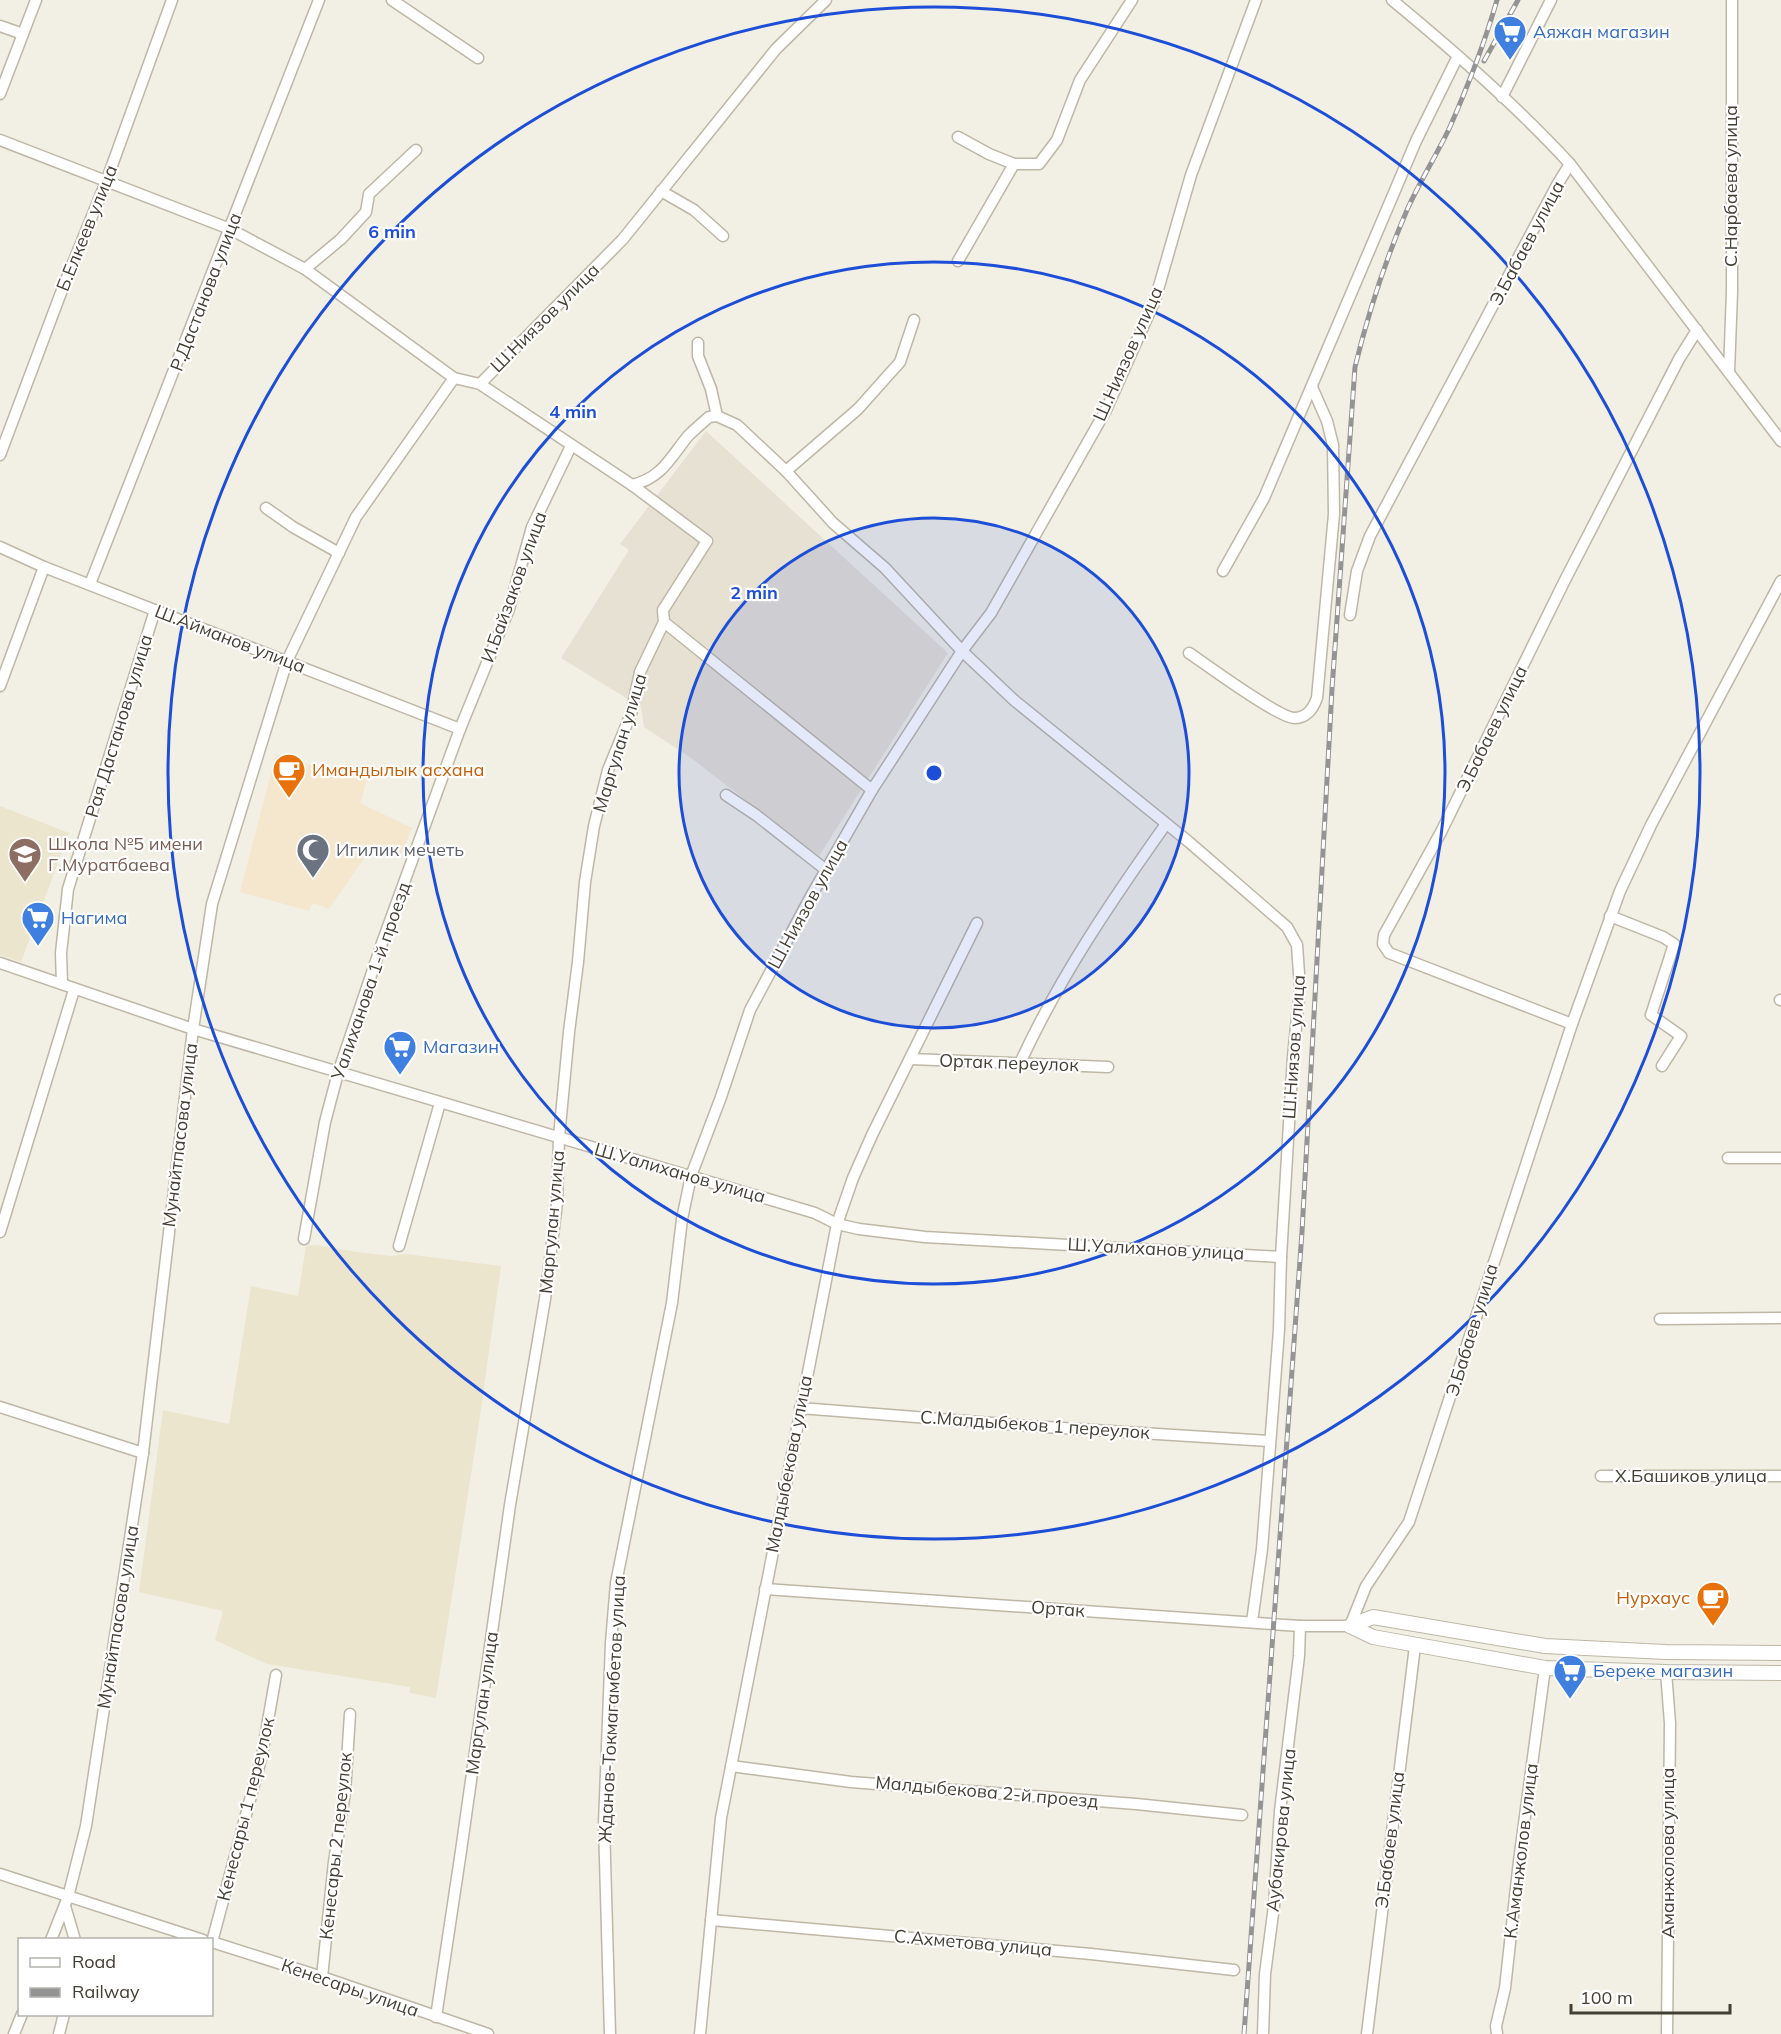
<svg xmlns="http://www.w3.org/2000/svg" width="1781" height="2034" font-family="Mulish,sans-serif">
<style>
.residential{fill:#e6e1d2}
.commercial{fill:#f5e7ce}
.education{fill:#ece5cd}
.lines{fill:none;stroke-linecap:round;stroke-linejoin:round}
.minor-casing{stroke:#beb7a6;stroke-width:13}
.tertiary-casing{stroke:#beb7a6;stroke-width:16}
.minor{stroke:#fff;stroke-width:10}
.tertiary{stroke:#fff;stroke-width:14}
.rail-casing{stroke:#949494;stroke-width:5}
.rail{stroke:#fff;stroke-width:3;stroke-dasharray:9;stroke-linecap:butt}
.ring{fill:none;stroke:#1d4ed8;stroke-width:3}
.labels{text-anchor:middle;stroke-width:4.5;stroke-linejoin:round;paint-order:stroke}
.shop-label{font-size:18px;fill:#366cbe;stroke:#fff;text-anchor:start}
.street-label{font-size:18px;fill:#443f34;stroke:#fff}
.food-label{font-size:18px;fill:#c56008;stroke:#fff;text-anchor:start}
.education-label{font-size:18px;fill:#785e54;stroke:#fff;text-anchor:start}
.worship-label{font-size:18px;fill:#5b616d;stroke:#fff;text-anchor:start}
.centre{fill:#1d4ed8;stroke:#fff;stroke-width:3}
.ring-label{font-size:18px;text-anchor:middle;font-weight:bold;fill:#1d4ed8;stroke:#fff;stroke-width:4.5;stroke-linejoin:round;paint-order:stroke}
</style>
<rect width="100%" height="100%" fill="#f2efe4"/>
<!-- residential -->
<path class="residential" d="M706,431L948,653L819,856L691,758L644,727L641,707L561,658L629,550L620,544Z"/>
<!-- commercial -->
<path class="commercial" d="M276,754L339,774L348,763L370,771L360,803L412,828L400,858L372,847L329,909L313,903L309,911L240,892Z"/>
<!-- education -->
<g class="education">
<path d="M0,806L69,833L21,962L0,955Z"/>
<path d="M316,1245L357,1252L391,1256L406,1254L501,1266L478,1430L436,1698L410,1693V1687L267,1664L215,1640L223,1611L139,1592L163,1410L229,1424L251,1286L298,1296L306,1246Z"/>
</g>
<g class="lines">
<!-- minor casing -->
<g class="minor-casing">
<g id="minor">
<path d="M392,0L478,58"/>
<path d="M826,0L776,49L623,239L480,384L632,485C662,478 670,458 688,436C695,429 702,423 709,417L717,416L737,425L786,471L833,523L885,568L962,651L991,613L1106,410L1155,300L1191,175L1256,0"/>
<path d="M1392,0C1454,51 1516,105 1570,164L1781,441"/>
<path d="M0,26L23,34"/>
<path d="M0,94L36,0"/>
<path d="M1502,97L1551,0"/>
<path d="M958,137L989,154L1014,164"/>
<path d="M0,140L230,229L305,269L454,378L480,384"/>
<path d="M661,191L694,210L723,236"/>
<path d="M958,261L1014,164H1039L1057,140L1080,80L1132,0"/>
<path d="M305,269L341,239L366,212L369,194L416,150"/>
<path d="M698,343V356L711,389L717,416"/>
<path d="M1729,372L1732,292V0"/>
<path d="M0,455L62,290L106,182L172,0"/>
<path d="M786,471L858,409L900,362L914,320"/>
<path d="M266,508L293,527L339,553"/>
<path d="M0,547L44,567L460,729"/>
<path d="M1223,571L1264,498L1416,141L1458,56"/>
<path d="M90,584L319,0"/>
<path d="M1350,615L1357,571L1370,536L1557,185L1570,164"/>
<path d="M664,622L872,790"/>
<path d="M1189,653C1207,665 1277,717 1294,718C1307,718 1313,709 1317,698L1334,514L1333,445L1327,421L1312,387"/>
<path d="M0,686L44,567"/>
<path d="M726,795L756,815L826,870"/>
<path d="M1610,916L1663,937L1674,944L1651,1015L1681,1036L1662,1066"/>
<path d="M0,963L193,1029L815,1213L837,1224L859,1229L925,1237L1281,1257"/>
<path d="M62,984L61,953L68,889L155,610"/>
<path d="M1780,1000H1781"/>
<path d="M1572,1024L1389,953L1383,944L1384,935L1441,832L1564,582L1679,359L1697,330"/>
<path d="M911,1059L1108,1067"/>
<path d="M1020,1063C1059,978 1112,900 1166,824"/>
<path d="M1728,1158H1781"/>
<path d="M0,1232L74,990"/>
<path d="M304,1239L325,1122L338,1073L382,943L460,729L509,609L532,527L571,446"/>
<path d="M399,1246L440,1103"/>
<path d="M1660,1319L1781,1318"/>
<path d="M0,1407L143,1453"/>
<path d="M800,1408L1030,1426L1269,1441"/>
<path d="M1601,1476H1781"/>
<path d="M765,1589L1300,1626H1350L1366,1586L1409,1522L1572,1024L1620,891L1651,825L1781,581"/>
<path d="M1666,1672L1670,1723L1667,2034"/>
<path d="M731,1766L851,1782L1136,1804L1242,1815"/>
<path d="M0,1874L203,1940"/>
<path d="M65,1906L75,1940"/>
<path d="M711,1920L1091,1954L1234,1970"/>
<path d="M51,1940L68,1897L86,1826L143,1453L193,1029L212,904L287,661L356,517L454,378"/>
<path d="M212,1942L322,1977L488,2034"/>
<path d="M212,1942L262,1755L276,1675"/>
<path d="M322,1977L334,1862L345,1792L350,1714"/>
<path d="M436,2017L461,1851L510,1505L545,1299L557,1203L559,1137L569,1032L578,962L585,882L594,826L608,770L631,714L640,672L664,622L663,610L707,541L632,485"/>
<path d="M14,2034L22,2014"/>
<path d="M59,2034L64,2014"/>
<path d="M610,2034L604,1824L611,1643L616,1583L672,1303L682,1219L691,1176L721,1097L750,1010L811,896L872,790L962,651L1015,701L1189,842L1287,927L1297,945L1300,988L1293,1057L1281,1257L1279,1330L1262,1549L1252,1622"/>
<path d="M700,2034L721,1818L837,1224L853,1178L872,1135L977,923"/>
<path d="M1263,2034L1265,1974L1274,1906L1280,1811L1299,1656L1300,1626"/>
<path d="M1367,2034L1415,1646"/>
<path d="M1497,2034L1496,2026L1505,1988L1519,1861L1545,1668"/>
</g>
</g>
<!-- tertiary casing -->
<g class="tertiary-casing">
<g id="tertiary">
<path d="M1350,1626L1373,1637L1545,1668L1666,1672L1781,1673"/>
<path d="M1350,1626L1373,1617L1545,1646L1666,1652L1781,1653"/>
</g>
</g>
<!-- minor -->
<use href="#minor" class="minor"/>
<!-- tertiary -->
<use href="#tertiary" class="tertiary"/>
<!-- rail casing -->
<g class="rail-casing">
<g id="rail">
<path d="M1484,61L1518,0"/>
<path d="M1244,2034L1302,1232L1332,689L1355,367C1368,314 1385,261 1407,210C1419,183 1436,156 1449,129C1468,86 1484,45 1497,0"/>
</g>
</g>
<!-- rail -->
<use href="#rail" class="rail"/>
</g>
<!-- distance rings -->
<circle cx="934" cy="773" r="255" fill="#1d4ed8" fill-opacity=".12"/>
<g class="ring">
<circle cx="934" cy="773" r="255"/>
<circle cx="934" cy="773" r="511"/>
<circle cx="934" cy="773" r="766"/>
</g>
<!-- icons -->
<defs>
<g id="supermarket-pin" transform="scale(1.725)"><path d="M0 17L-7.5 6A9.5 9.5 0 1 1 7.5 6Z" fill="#3f7fe0" stroke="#fff"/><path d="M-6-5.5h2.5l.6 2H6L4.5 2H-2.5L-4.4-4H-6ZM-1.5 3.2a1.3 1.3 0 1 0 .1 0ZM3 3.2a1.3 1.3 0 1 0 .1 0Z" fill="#fff"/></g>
<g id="cafe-pin" transform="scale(1.725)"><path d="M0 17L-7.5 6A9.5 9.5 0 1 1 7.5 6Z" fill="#e8710a" stroke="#fff"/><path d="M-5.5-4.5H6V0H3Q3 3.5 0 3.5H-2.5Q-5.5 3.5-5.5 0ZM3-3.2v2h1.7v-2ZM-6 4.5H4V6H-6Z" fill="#fff"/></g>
<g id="mosque-pin" transform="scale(1.725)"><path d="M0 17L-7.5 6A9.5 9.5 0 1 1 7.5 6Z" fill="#6b7280" stroke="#fff"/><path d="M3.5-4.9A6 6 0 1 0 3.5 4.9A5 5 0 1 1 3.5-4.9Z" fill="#fff"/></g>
<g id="school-pin" transform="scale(1.725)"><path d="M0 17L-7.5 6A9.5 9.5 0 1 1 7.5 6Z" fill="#8d6e63" stroke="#fff"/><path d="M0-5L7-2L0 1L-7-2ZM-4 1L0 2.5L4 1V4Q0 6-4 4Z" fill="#fff"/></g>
</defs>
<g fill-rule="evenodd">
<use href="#supermarket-pin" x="1510" y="32"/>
<use href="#cafe-pin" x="289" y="770"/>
<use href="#mosque-pin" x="313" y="850"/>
<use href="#school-pin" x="25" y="854"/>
<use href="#supermarket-pin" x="38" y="918"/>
<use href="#supermarket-pin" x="400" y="1047"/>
<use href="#cafe-pin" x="1713" y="1598"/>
<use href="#supermarket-pin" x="1570" y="1671"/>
</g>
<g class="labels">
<!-- shop labels -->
<g class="shop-label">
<text x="1533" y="38">Аяжан магазин</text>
<text x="61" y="924">Нагима</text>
<text x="423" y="1053">Магазин</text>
<text x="1593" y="1677">Береке магазин</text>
</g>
<!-- street labels -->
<g class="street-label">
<text transform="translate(1731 186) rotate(-90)" y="6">С.Нарбаева улица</text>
<text transform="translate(87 228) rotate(-68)" y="6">Б.Елкеев улица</text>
<text transform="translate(1527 243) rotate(-62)" y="6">Э.Бабаев улица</text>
<text transform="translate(206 292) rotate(-69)" y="6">Р.Дастанова улица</text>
<text transform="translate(545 318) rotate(-45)" y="6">Ш.Ниязов улица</text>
<text transform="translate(1128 354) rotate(-66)" y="6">Ш.Ниязов улица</text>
<text transform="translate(514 587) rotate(-70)" y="6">И.Байзаков улица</text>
<text transform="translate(230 639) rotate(21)" y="6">Ш.Айманов улица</text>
<text transform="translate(119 726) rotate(-73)" y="6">Рая Дастанова улица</text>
<text transform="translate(1492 729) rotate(-64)" y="6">Э.Бабаев улица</text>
<text transform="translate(620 743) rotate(-73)" y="6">Маргулан улица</text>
<text transform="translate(808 904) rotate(-61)" y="6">Ш.Ниязов улица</text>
<text transform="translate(371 981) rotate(-71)" y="6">Уалиханова 1-й проезд</text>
<text transform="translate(1294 1047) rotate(-86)" y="6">Ш.Ниязов улица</text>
<text transform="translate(1009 1063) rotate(2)" y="6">Ортак переулок</text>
<text transform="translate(180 1135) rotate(-83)" y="6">Мунайтпасова улица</text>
<text transform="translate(680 1173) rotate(16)" y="6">Ш.Уалиханов улица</text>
<text transform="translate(552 1222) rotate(-85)" y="6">Маргулан улица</text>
<text transform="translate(1156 1249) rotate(3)" y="6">Ш.Уалиханов улица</text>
<text transform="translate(1472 1330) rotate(-73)" y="6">Э.Бабаев улица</text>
<text transform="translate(1035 1425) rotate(4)" y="6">С.Малдыбеков 1 переулок</text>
<text transform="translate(789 1464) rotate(-79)" y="6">Малдыбекова улица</text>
<text x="1691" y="1482">Х.Башиков улица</text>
<text transform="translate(1058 1609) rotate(4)" y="6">Ортак</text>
<text transform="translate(118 1617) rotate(-81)" y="6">Мунайтпасова улица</text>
<text transform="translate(482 1703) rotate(-82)" y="6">Маргулан улица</text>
<text transform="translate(612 1709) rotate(-87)" y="6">Жданов-Токмагамбетов улица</text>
<text transform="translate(987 1792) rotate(5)" y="6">Малдыбекова 2-й проезд</text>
<text transform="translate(246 1809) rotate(-76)" y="6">Кенесары 1 переулок</text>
<text transform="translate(1281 1830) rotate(-84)" y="6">Аубакирова улица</text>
<text transform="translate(1390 1840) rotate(-83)" y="6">Э.Бабаев улица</text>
<text transform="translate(336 1846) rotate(-84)" y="6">Кенесары 2 переулок</text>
<text transform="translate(1521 1851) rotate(-83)" y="6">К.Аманжолов улица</text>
<text transform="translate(1668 1853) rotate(-90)" y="6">Аманжолова улица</text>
<text transform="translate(973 1943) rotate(5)" y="6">С.Ахметова улица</text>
<text transform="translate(350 1988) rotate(19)" y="6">Кенесары улица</text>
</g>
<!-- food labels -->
<g class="food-label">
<text x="312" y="776">Имандылык асхана</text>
<text x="1690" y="1604" text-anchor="end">Нурхаус</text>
</g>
<!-- education labels -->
<g class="education-label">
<text x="48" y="850">Школа №5 имени<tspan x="48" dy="21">Г.Муратбаева</tspan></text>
</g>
<!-- worship labels -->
<g class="worship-label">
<text x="336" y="856">Игилик мечеть</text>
</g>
</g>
<circle cx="934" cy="773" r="9" class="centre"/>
<g class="ring-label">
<text x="392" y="238">6 min</text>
<text x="573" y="418">4 min</text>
<text x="754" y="599">2 min</text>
</g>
<!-- legend -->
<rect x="18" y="1938" width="195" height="78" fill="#ffffff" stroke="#b4b2ae" stroke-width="1.5"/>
<rect x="30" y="1958" width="30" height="9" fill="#ffffff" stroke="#b4b2ae" stroke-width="1.5"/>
<text x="72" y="1968" font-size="18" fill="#443f34">Road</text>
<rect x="30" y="1988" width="30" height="9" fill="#949494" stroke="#b4b2ae" stroke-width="1.5"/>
<text x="72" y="1998" font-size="18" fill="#443f34">Railway</text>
<!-- scale -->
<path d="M1571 2004v9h159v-9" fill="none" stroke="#443f34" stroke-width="3"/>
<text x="1580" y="2004" font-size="18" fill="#443f34" stroke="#ffffff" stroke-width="4.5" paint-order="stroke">100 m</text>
</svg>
